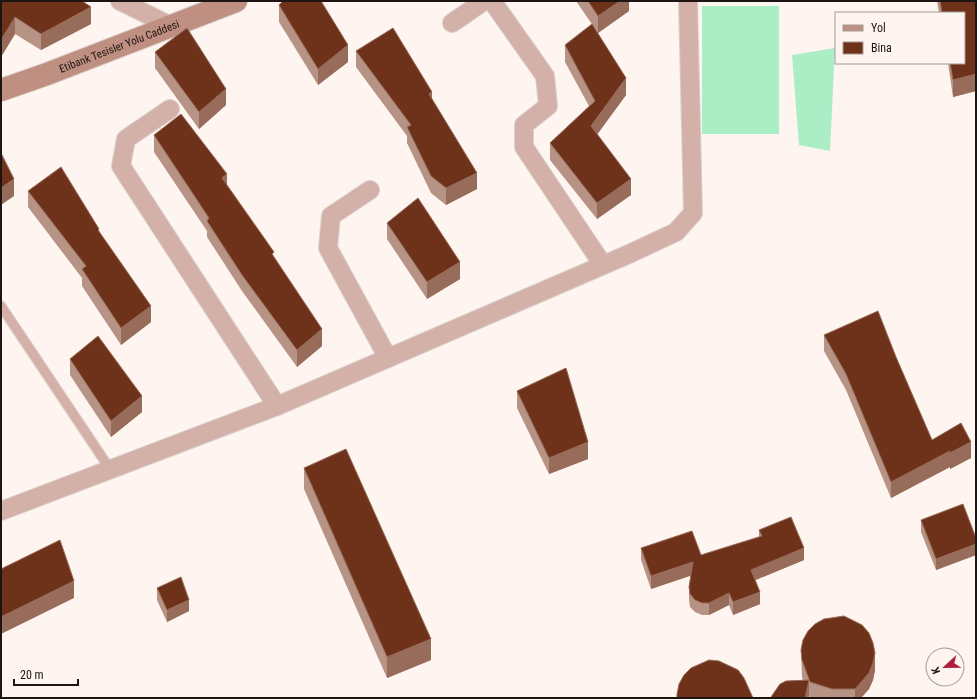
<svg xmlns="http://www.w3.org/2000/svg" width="977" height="699" font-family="'Roboto Condensed',sans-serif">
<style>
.garden{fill:#abeec6}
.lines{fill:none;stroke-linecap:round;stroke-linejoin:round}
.lane-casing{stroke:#dad0cc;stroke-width:11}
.street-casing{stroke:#dad0cc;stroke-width:20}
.secondary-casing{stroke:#dad0cc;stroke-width:24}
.lane{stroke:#d3b1a8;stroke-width:9}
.street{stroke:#d3b1a8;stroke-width:18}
.secondary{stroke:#bf8f81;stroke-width:22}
.wall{fill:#b69384}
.shaded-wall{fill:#986c5a}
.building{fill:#6d3219;stroke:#986c5a}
.labels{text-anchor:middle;stroke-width:4;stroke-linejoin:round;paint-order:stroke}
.street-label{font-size:11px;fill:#1e1512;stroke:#fef4f0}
</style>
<rect width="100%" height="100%" fill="#fef4f0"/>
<!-- garden -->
<g class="garden">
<rect x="702" y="6" width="77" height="128"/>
<path d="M835,48L830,151L799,145L792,55Z"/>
</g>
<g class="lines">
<!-- lane casing -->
<g class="lane-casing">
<path id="lane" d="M1,306L110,469"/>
</g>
<!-- street casing -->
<g class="street-casing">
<g id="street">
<path d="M120,1L171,26"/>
<path d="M492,1L545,76L548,106L524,125V147L603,265"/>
<path d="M452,23L484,1"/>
<path d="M170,109L126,139L121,166L277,406"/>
<path d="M370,190L331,216L328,248L388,358"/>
<path d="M1,511L277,406L629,254L676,232L693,213L688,1"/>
</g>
</g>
<!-- secondary casing -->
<g class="secondary-casing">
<g id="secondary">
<path id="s1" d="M1,90L47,74L236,1"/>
</g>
</g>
<!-- lane -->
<use href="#lane" class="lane"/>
<!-- street -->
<use href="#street" class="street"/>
<!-- secondary -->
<use href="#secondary" class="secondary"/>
</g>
<!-- wall -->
<g class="wall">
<path d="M1,1L91,24L41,50L15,34L1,57Z"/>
<path d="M576,1H629V11L598,33Z"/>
<path d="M937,1H976V91L953,97L948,63H964V13H939Z"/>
<path d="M279,5L348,62L318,85L279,22Z"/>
<path d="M565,45L626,95L597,134L631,195L597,219L550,160V143L589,106L565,62Z"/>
<path d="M356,51L432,99L477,189L446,205L431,193L407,143V136L356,67Z"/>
<path d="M155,52L226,105L199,129L155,68Z"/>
<path d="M154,135L227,185L274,257L322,346L297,367L242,291L207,237V231L154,152Z"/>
<path d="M28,191L99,231L151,322L121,345L82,286V278L28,207Z"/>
<path d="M387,223L460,279L427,299L387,239Z"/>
<path d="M824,335L896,357L932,440L971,458L950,469V467L891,498L846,390L824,351Z"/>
<path d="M70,359L142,412L111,437L70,375Z"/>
<path d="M517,391L588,459L549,474L517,408Z"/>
<path d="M304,468L431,660L387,678L304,489Z"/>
<path d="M921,520L976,538V555L936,570L921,532Z"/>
<path d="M759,530L804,560L755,580L760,604L733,615L729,605L709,615H702L695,612L690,607L689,600V587L691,575L651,589L641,560V548L701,555L759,537Z"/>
<path d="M157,588L189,611L167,622L157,600Z"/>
<path d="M801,650L875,670L873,680L869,689L861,698H810L809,695L808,698H771V697L803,680L802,677Z"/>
</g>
<!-- shaded-wall -->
<g class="shaded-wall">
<path d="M620,1H629V11L598,33V16Z"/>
<path d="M91,7V24L41,50V34Z"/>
<path d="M15,17V34L1,57V40Z"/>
<path d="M348,45V62L318,85V69Z"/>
<path d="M976,74V91L953,97V80Z"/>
<path d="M626,78V95L591,143V126Z"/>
<path d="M226,89V105L199,129V112Z"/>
<path d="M432,92V108L429,94Z"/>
<path d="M477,173V189L446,205V188Z"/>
<path d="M227,174V191L222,178Z"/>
<path d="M14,179V196L1,205V188Z"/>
<path d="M631,179V195L597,219V203Z"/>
<path d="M460,262V279L427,299V282Z"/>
<path d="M151,306V322L121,345V328Z"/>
<path d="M322,329V346L297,367V350Z"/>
<path d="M142,396V412L111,437V421Z"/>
<path d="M588,442V459L549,474V458Z"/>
<path d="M971,442V458L950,469V453Z"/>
<path d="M950,451V467L891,498V482Z"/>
<path d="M976,544V555L936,570V559Z"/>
<path d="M804,548V560L751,582V570Z"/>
<path d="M693,562V575L651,589V576Z"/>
<path d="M74,581V598L1,634V617Z"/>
<path d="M760,592V604L733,615V602Z"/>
<path d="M729,593V605L709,615V603Z"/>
<path d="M189,600V611L167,622V610Z"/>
<path d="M431,639V660L387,678V657Z"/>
<path d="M875,653V670L873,680L869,689L861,698H855V689Z"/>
<path d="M809,680V697L808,698H805Z"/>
</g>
<!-- building -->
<g class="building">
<path d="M1,1H82L91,7L41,34L15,17L1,40Z"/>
<path d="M283,1H321L348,45L318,69L279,5Z"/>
<path d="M588,1H620L598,16Z"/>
<path d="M940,1H976V74L953,80L950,63H964V13H942Z"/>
<path d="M592,24L626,78L591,126L631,179L597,203L550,143L595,101L565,45Z"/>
<path d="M187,28L226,89L199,112L155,52Z"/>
<path d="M393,28L432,92L429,94L477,173L446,188L431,176L407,127L411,125L356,51Z"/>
<path d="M181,114L227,174L222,178L274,252L272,254L322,329L297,350L242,275L207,221L209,218L154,135Z"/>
<path d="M1,153L14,179L1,188Z"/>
<path d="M61,167L99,229L98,230L151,306L121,328L82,269L86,266L28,191Z"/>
<path d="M418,198L460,262L427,282L387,223Z"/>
<path d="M878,311L896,357L932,440L961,423L971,442L950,453V451L891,482L846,374L824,335Z"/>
<path d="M98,336L142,396L111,421L70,359Z"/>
<path d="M566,368L588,442L549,458L517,391Z"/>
<path d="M346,449L431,639L387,657L304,468Z"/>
<path d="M963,504L976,538V544L936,559L921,520Z"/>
<path d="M791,517L804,548L751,570L760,592L733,602L729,593L709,603H702L695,600L690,594L689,587L693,562L651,576L641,548L692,531L701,555L762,536L759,530Z"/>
<path d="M60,540L74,581L1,617V569Z"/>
<path d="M181,577L189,600L167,610L157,588Z"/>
<path d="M844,616L862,625L869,633L873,643L875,653L873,663L869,673L855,689H832L810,682L802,660L801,650L803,640L808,631L815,624L824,619Z"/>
<path d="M709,660L719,661L738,670L744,678L753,698H677V694L679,684L684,675L691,668Z"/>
<path d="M809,680L805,698H772L771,697L780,684L786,681Z"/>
</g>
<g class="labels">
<!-- street labels -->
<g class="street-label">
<text dy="4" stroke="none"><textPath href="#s1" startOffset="126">Etibank Tesisler Yolu Caddesi</textPath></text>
</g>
</g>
<!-- border -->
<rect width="977" height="699" fill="none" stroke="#1e1512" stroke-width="4"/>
<!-- legend -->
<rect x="835" y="12" width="130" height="52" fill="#fef4f0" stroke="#a49b97"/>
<rect x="843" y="25" width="20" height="6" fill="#bf8f81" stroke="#a49b97"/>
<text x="871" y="32" font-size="12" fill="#1e1512">Yol</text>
<rect x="843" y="42" width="20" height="12" fill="#6d3219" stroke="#a49b97"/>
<text x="871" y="52" font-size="12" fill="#1e1512">Bina</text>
<!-- north arrow -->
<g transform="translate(945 667) rotate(248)"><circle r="19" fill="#fef4f0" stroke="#a49b97"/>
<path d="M0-3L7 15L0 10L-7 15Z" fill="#b01d3e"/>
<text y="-6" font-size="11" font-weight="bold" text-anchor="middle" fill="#1e1512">K</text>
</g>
<!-- scale -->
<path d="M14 679v6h64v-6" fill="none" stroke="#1e1512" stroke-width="2"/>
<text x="20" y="679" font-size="12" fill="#1e1512" stroke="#fef4f0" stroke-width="3" paint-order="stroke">20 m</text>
</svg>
